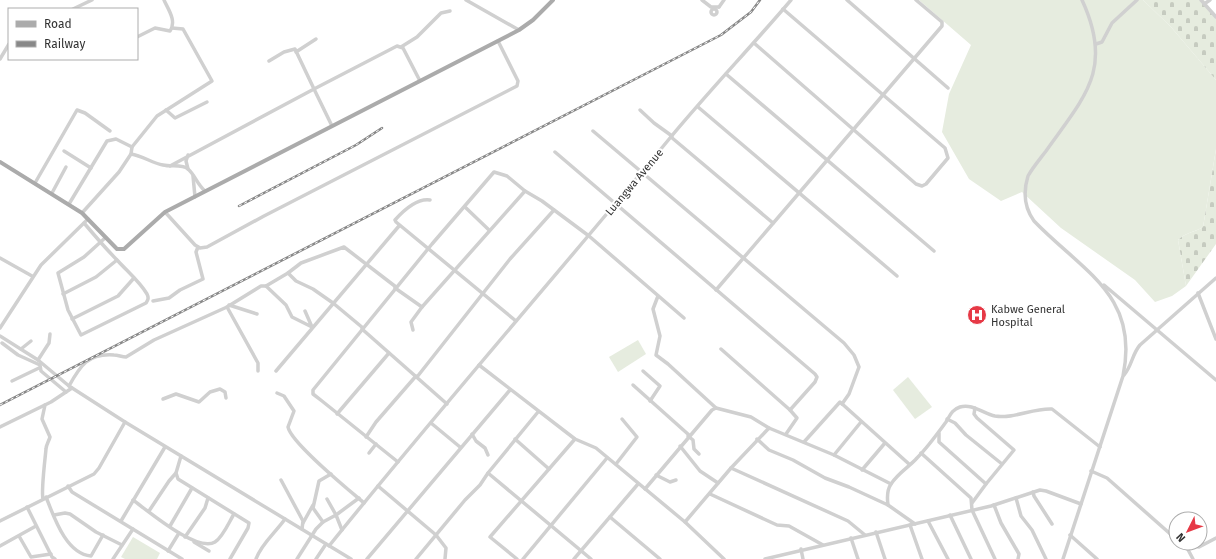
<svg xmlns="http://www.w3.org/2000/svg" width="1216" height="559" font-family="'Fira Sans',sans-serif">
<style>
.grass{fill:#e6ecdf}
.cemetery{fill:url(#cemetery-stones)}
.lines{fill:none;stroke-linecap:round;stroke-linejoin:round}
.minor{stroke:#d0d0d0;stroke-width:3.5}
.major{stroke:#ababab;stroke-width:4}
.rail-casing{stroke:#888;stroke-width:2.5}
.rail{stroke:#fff;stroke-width:1;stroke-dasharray:3;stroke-linecap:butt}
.labels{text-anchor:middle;stroke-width:4;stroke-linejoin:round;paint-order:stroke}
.street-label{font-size:11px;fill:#333;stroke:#fff}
.poi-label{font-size:11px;fill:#333;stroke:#fff;text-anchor:start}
</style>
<defs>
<pattern id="cemetery-stones" width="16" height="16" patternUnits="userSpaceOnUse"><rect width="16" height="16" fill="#e6ecdf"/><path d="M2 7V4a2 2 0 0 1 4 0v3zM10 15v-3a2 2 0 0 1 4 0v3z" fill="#c6cbc0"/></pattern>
</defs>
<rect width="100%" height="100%" fill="#fff"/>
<!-- grass -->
<g class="grass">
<path d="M919,0H1143L1171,27L1216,80V149L1203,227C1195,232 1184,233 1178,240L1186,286L1172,296L1155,302L1135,280L1061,228L1022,192L1001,201L969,179L942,132L949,94L971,45Z"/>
<path d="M638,340L646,354L618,372L609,357Z"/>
<path d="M908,377L932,407L915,419L893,390Z"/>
<path d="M133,537L160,553L157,559H125L121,557Z"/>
</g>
<!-- cemetery -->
<g class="cemetery">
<path d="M1143,0H1204L1216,17V80L1171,27Z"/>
<path d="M1216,149V244L1186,286L1178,240C1184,233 1195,232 1203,227Z"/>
</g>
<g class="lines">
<!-- minor -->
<g class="minor">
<path d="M466,0L519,30"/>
<path d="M702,0L711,7H719"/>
<path d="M847,0L948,88"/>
<path d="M1201,0L1216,17"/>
<path d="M1204,4L1210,0"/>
<path d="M719,7L724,0"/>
<circle cx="714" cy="12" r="3"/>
<path d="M73,9L92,0"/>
<path d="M137,37L155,28L170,31C177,21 168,9 164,0"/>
<path d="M754,43L916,184L922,186L926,184L948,158L945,148L783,9"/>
<path d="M1096,44L1102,42L1112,23L1137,0"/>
<path d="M401,47L417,37L441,13L450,11"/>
<path d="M296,52L316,39"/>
<path d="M0,59L9,44"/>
<path d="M726,74L934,251"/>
<path d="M698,107L897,276"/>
<path d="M166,110L175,118L207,102"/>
<path d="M640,110L654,123L672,136"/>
<path d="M332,126L314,89L397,46L403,48L420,81"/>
<path d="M593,131L844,343L854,355L859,367L849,394L842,404"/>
<path d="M671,137L773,223"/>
<path d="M64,151L91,168"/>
<path d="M555,152L815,374L817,377L815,382L790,410L721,349"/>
<path d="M131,154L132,147L157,116L212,81L183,29L172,28"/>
<path d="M170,166L314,89L295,49L284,52L269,61"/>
<path d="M188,169L186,161L188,155"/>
<path d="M193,176L195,197"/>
<path d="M35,183L77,110L85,113L110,131"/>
<path d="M52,193L66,167"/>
<path d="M430,200C417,198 404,210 395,220L396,222L516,321"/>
<path d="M69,204L107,141L116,139L132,147"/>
<path d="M465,207L489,230"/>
<path d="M165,212L195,245L200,248L207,247L264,216L517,86L518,81L498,41"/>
<path d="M82,213L119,172L131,154C143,156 152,163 163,165C171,167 183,164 188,169C195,175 197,184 205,191"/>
<path d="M84,223C95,236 106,249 118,261C127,271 140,282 147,294C149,298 148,300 146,303L81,335L68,310L58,273L84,257L105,238"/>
<path d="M0,258L32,276"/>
<path d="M288,273L301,263L344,247L396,287"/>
<path d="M1104,285L1216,380"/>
<path d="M266,286L288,273L296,281L313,289L333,303L363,328"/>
<path d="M395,288L422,307L525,191"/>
<path d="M716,290L942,26V22L916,0"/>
<path d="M1198,293L1216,339"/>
<path d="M63,294L96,277L117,260"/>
<path d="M658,296L653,309L660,336L656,355L668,364L716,408"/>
<path d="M153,301L169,298L180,290L203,279L196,252L198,247"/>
<path d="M229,305L257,314"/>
<path d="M227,307L258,363V371"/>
<path d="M72,319L118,296L134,278"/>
<path d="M0,328L41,265L88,219"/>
<path d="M362,329L447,404"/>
<path d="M413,330L411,322L422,307"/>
<path d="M0,336L38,360L69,386L125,422L99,468L94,474L0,521"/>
<path d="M2,343L18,355L40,365L41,371L66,392"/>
<path d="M21,349L31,341"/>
<path d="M38,360L49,343L50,334"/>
<path d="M479,365L575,439L596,448L685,522L724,559"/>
<path d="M276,371L399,226"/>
<path d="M643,371L660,386L650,401"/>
<path d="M1124,375C1132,366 1132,354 1140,345L1216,278"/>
<path d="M417,377L510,259L554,210"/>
<path d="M12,381L39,368"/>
<path d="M633,385L689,435"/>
<path d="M69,386C80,366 88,353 114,355C118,355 122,357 126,357L154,340L227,307L261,286H266L286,305L292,317L312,327L305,311"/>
<path d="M277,393L284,396L294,411L288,427C291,443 349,490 364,503"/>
<path d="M163,399L176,394L199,402L210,392L220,389L225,392L226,398"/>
<path d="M975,408L974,414L977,418L1014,450L986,484"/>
<path d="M538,412L488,473L591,559"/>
<path d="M337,414L389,353"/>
<path d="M947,419L955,423L966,435L1002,464"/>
<path d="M125,422L351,559"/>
<path d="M431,423L460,447"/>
<path d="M0,427L51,402L72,388"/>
<path d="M939,433V442L986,484L972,503"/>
<path d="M472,434L476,441L485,448L488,455"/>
<path d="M786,434L797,418L790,410"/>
<path d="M688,436L693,440L694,449L699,454"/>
<path d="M366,437L376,422L416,376"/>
<path d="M515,439L549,469"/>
<path d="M757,439L769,450L793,460L825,478L849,487L888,505L915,524"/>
<path d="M804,442L840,402L909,464"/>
<path d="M680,446L700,471L718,483"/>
<path d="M369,453L376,444"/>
<path d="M921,453L971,498L972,510L995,559"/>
<path d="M834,455L861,422"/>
<path d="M181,456L176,473L178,479L249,523L248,528L230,559"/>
<path d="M398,462L322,401L313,394V390L432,244L494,172L507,176L525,191L542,201L589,236L684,318"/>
<path d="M616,464L637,437L622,419"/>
<path d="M731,468L769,428L834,455L891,484"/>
<path d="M862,470L885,443"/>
<path d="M1091,471L1107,478L1176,539"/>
<path d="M656,475L670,482L676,480"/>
<path d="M281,480L303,521L302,529"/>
<path d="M68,486L72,492L182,559"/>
<path d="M378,486L436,535L446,548L445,559"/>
<path d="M645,489L712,410L716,408L751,417L769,428"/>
<path d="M1033,492L1034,496L1052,524"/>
<path d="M710,494L777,525L789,526L823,545"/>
<path d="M46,497C54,517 66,554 91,556L103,535"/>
<path d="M1016,498L1021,516L1032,530L1046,559"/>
<path d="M43,499C41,491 45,460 46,449C46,445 49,441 50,437L42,419L45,405"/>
<path d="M327,499L336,515L342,530"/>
<path d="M133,500C147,510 197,553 215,542C223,537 229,522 234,514"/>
<path d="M888,505C887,498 887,490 891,484C898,473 909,467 917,458C926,449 938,433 946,422C950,416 951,410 960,407C972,403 984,414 995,416C1015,419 1032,408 1052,409L1100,447"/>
<path d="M994,505L1001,523L1019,554L1018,559"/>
<path d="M27,507L52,557L55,559"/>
<path d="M149,511L169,481L176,473"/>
<path d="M54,515L65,513L70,514L96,532L122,545"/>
<path d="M950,515L971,559"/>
<path d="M610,517L660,559"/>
<path d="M121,521L165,447"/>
<path d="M928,521L948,559"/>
<path d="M323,522L313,508L319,481L331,474"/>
<path d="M685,522L731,468L848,521L865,535"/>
<path d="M303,523L313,505"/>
<path d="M910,525L922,559"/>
<path d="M170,526L192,488"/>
<path d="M876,532L885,559"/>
<path d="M1070,535L1097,559"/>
<path d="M19,536L31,557L51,554"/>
<path d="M185,537L205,508L208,498"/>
<path d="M851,538L858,559"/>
<path d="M194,542L209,551"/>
<path d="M1182,543L1199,547L1216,538"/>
<path d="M1185,544L1193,559"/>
<path d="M0,546L36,526"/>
<path d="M329,546C440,408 557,275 670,138C709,91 751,47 791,0"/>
<path d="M801,549L803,559"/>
<path d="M168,551L179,533"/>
<path d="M113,559L133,529"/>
<path d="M256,559C261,544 276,532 285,519"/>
<path d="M297,559L316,529L323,522L336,515L359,498"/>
<path d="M316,559L326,544"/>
<path d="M367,559L510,390"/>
<path d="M416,559L465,500L480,485L488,473"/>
<path d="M517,559L490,537L575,439"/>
<path d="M523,559L607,458"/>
<path d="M574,559L638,484"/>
<path d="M765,559L991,506L1040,490L1046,491L1081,504"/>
<path d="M1063,559L1123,376C1140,295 1082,271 1034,221C1024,207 1023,192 1028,176C1033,167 1040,159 1046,151C1085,96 1114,69 1082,0"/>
</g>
<!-- major -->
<path class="major" d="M0,162L82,213L117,249H124L165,212L519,30L533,20L553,0"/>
<!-- rail casing -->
<g class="rail-casing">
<g id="rail">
<path d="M239,206L356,145L382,128"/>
<path d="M0,405L721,35L751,12L760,0"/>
</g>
</g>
<!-- rail -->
<use href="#rail" class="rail"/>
</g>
<!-- icons -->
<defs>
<g id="hospital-disc" transform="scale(1)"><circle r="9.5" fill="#e63946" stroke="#fff"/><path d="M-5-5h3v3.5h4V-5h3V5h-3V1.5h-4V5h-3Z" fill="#fff"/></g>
</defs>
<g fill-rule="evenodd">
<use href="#hospital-disc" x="977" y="315"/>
</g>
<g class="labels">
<!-- street labels -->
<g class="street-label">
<text transform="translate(634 182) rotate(-50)" y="4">Luangwa Avenue</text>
</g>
<!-- poi labels -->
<g class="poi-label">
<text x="991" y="313">Kabwe General<tspan x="991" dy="13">Hospital</tspan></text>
</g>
</g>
<!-- legend -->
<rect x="8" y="8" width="130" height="52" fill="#ffffff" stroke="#adadad"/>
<rect x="16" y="21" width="20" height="6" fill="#ababab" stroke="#adadad"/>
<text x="44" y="28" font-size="12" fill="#333333">Road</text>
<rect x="16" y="41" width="20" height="6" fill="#888888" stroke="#adadad"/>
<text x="44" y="48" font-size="12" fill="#333333">Railway</text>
<!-- north arrow -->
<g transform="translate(1188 531) rotate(228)"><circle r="19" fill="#ffffff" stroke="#adadad"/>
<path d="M0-3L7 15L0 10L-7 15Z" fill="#e63946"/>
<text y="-6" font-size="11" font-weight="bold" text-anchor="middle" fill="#333333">N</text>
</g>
</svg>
